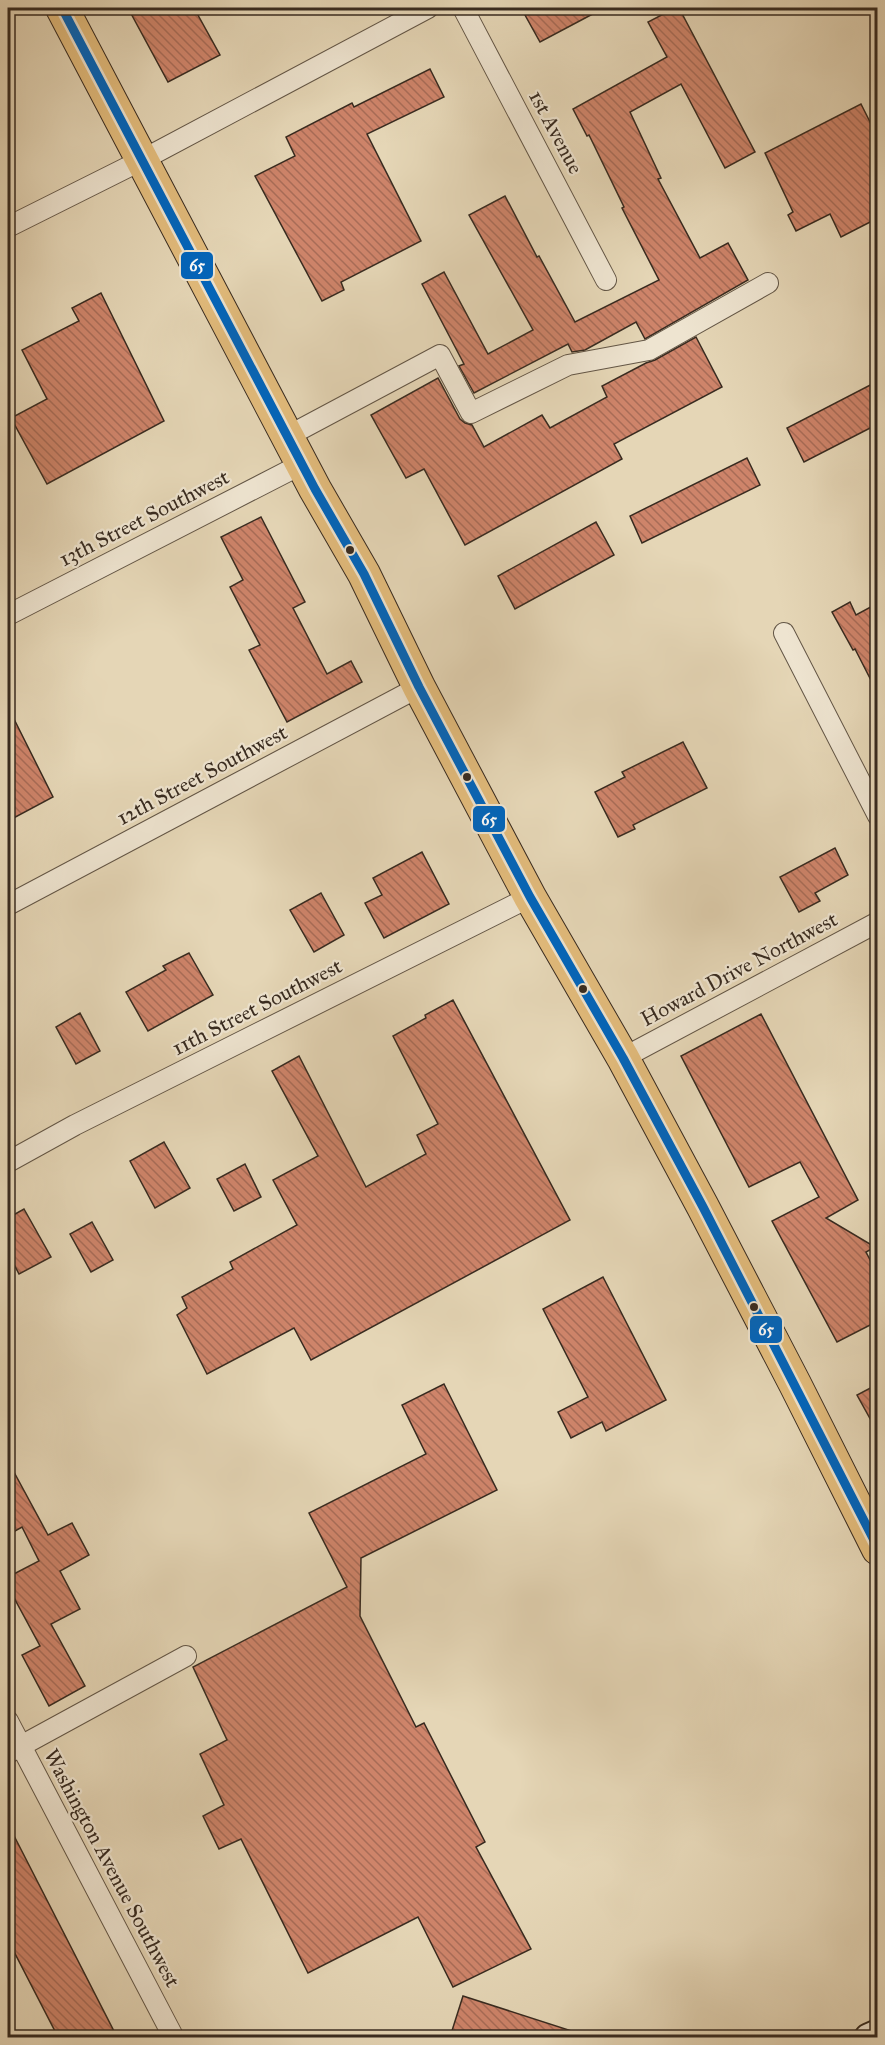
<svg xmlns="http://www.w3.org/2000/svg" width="885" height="2045" font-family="'IM FELL Great Primer',serif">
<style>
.building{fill:url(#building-back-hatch);stroke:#382b20;stroke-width:1.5}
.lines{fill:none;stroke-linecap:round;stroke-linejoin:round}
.minor-casing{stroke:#635646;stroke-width:22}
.secondary-casing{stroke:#382b20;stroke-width:32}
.primary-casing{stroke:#382b20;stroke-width:34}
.minor{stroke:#eee4d0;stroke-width:20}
.secondary{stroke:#eee4d0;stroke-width:28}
.primary{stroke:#e2bb7b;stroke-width:32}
.bus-1-casing{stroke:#eee4d0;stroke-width:14}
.bus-1{stroke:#0065bd;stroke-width:9}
.bus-dot{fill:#382b20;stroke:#eee4d0;stroke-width:2}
.labels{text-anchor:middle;stroke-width:4.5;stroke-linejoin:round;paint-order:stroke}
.street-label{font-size:21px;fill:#382b20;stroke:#eee4d0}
.line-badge{stroke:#eee4d0;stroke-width:2}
.badge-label{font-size:16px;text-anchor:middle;font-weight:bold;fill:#fff}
</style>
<defs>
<pattern id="building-back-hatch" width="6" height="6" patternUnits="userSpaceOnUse" patternTransform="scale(1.5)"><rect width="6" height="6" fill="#ce846a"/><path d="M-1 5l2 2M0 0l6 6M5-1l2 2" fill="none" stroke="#a86c57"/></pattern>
</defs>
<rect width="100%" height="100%" fill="#e5d6b6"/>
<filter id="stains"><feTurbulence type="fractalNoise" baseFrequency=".00333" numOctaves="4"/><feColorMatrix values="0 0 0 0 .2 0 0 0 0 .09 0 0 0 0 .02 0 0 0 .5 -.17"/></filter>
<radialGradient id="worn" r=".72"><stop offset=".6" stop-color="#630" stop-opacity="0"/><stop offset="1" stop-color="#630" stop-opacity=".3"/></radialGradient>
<!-- building -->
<g class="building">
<path d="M128,8H194L220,55L168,82Z"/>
<path d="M538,8H604L540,42L525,15Z"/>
<path d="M675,8H679L755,152L725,168L681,84L630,112L661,178L658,179L700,258L728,243L748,280L645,339L636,322L585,350L572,352L568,344L474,393L459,366L464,364L422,284L444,272L488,354L533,330L469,215L505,196L537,257L539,256L575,322L659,280L622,208L624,207L589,135L587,136L573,109L667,57L648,22Z"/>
<path d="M430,69L444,97L367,134L421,241L341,282L344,290L322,301L255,176L295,156L286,137L352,103L354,107Z"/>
<path d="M861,104L878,138V218L841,237L830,214L796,231L788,215L793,212L765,153Z"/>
<path d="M101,293L164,421L47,484L11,418L47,399L22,350L79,321L72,308Z"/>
<path d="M696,337L722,387L614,444L622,459L465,545L424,469L406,478L371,415L438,378L460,419L465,423L472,425L484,447L542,415L550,428L607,397L602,386L646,363L655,360Z"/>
<path d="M878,381V424L804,462L787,428Z"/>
<path d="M747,458L760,485L642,543L630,516Z"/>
<path d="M261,517L305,602L293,608L327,674L351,661L362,682L287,722L249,650L260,645L230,587L243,580L221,537Z"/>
<path d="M596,522L614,555L515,609L498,576Z"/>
<path d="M850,602L856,615L878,603V694L855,649L853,650L832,612Z"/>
<path d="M8,707L53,797L8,821Z"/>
<path d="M683,742L707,788L633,825L635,829L618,837L595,792L625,777L622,772Z"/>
<path d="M835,848L848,875L815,893L820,901L799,912L780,877Z"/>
<path d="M422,852L449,904L384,938L365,903L382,895L373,878Z"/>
<path d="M321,893L344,935L314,952L290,910Z"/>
<path d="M189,953L213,995L148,1031L126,992L166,970L163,966Z"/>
<path d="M453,1000L570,1220L311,1360L294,1328L207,1374L177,1315L187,1308L182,1297L233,1269L230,1262L297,1225L273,1180L318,1156L272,1071L299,1056L366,1187L426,1154L417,1135L438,1124L393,1036L426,1018L425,1015Z"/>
<path d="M80,1013L100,1051L76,1064L56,1027Z"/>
<path d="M761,1014L858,1200L826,1218L875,1247L866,1252L878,1275V1321L837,1342L772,1221L819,1197L800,1162L749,1187L681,1056Z"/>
<path d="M164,1142L190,1188L155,1208L130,1161Z"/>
<path d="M245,1164L261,1197L234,1211L217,1179Z"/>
<path d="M24,1209L51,1257L19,1274L8,1253V1218Z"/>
<path d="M92,1222L113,1260L91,1272L70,1234Z"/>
<path d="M603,1277L666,1400L606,1431L602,1422L571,1438L558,1412L588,1397L543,1309Z"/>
<path d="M444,1384L497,1490L361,1558L360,1616L416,1727L424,1723L485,1842L476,1847L531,1949L453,1987L418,1917L308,1973L241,1839L219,1849L203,1816L224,1805L200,1754L227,1740L193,1667L347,1587L309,1513L426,1454L402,1405Z"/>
<path d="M878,1384V1433L857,1395Z"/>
<path d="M8,1461L48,1535L72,1523L89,1555L60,1571L80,1609L51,1624L85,1686L49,1706L22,1655L40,1646L13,1596L8,1598V1577L39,1561L22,1527L8,1535Z"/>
<path d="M8,1824L117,2037H58L8,1940Z"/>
<path d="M463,1996L581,2034V2037H450Z"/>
</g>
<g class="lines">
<!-- minor casing -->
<g class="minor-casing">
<g id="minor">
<path d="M463,8L606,280"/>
<path d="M8,227L142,160L428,8"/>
<path d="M288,436L440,355L471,413L568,365L649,350L768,283"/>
<path d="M8,615L302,464"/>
<path d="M784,633L878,816"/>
<path d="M8,905L419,687"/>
<path d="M623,1058L878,922"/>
<path d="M8,1162L75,1125L530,897"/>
<path d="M8,1721L174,2038"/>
<path d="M8,1753L186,1656"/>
</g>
</g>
<!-- secondary casing -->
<g class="secondary-casing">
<path id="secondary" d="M869,2038L878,2034"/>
</g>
<!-- primary casing -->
<g class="primary-casing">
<path id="primary" d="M62,8L315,489L364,574L419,687L530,897L623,1058L703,1207L795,1384L878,1549"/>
</g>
<!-- minor -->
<use href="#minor" class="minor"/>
<!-- secondary -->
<use href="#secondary" class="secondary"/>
<!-- primary -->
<use href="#primary" class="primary"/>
<!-- bus-1 casing -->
<g class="bus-1-casing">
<path id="bus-1" d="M62,8L315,489L364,574L419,687L530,897L623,1058L703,1207L878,1548"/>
</g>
<!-- bus-1 -->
<use href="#bus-1" class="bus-1"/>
</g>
<!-- markers -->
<g class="bus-dot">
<circle cx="350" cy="550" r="5"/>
<circle cx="467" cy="777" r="5"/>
<circle cx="583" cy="989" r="5"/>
<circle cx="754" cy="1307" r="5"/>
</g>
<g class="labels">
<!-- street labels -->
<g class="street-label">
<text transform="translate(556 132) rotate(62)" y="7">1st Avenue</text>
<text transform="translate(144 518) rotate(-27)" y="7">13th Street Southwest</text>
<text transform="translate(202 775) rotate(-28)" y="7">12th Street Southwest</text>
<text transform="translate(739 969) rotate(-28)" y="7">Howard Drive Northwest</text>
<text transform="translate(257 1007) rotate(-27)" y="7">11th Street Southwest</text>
<text transform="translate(112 1868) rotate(62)" y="7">Washington Avenue Southwest</text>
</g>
</g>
<g class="line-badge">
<rect x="180" y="251" width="34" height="29" rx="6" fill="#0065bd"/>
<rect x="472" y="805" width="34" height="28" rx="6" fill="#0065bd"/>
<rect x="749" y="1315" width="34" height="29" rx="6" fill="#0065bd"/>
</g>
<g class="badge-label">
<text x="197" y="271">65</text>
<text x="489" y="825">65</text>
<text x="766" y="1335">65</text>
</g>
<!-- margin -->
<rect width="885" height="2045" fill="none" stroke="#e5d6b6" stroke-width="30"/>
<rect x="9" y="9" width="867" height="2027" fill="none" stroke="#382b20" stroke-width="3"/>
<rect x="15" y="15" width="855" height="2015" fill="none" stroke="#382b20" stroke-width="1.5"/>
<rect width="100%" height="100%" filter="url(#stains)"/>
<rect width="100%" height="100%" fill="url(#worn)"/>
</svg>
